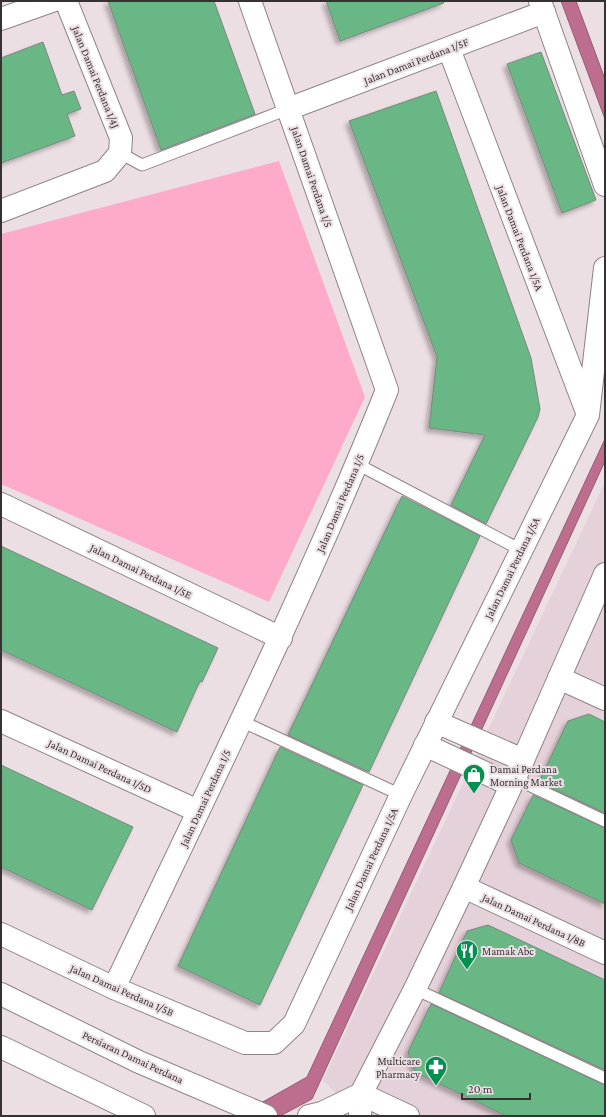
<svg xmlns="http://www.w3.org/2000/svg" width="606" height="1117" font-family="'Crimson Pro',serif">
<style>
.built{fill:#e5d1d9}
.green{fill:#feabcb}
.water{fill:#bd6e8f;stroke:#945c73}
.building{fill:#69b784;stroke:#7c867f;filter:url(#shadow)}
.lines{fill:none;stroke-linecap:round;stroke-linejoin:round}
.service-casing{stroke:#8e8387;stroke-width:13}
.minor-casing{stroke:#8e8387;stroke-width:24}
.secondary-casing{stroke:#8e8387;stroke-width:24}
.service{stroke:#fff;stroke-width:11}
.minor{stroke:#fff;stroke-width:22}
.secondary{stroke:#fff;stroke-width:22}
.labels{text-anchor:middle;stroke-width:4;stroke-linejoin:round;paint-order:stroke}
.street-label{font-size:11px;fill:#363233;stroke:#ebdfe3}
.poi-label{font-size:11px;fill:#363233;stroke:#ebdfe3;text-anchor:start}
</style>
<defs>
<filter id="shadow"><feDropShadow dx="-3.5" dy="3.5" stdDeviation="2" flood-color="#0004"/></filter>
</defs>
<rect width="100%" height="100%" fill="#ebdfe3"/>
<!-- built -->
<path class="built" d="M605,482V1116H358L323,1080Z"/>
<!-- green -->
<path class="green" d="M279,161L365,397L269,602L1,484V234Z"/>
<!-- water -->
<g class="water">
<path d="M561,1H576L605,79V119Z"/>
<path d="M605,439V461L312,1099L280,1116H238L307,1077Z"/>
</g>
<!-- building -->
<g class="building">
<path d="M108,1H214L255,114L161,150Z"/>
<path d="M326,1H443L444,3L340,41Z"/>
<path d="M43,42L62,95L74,91L81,109L67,114L75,136L1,163V58Z"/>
<path d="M541,52L596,200L562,213L507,64Z"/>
<path d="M436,91L531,358L540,409L538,417L486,524L451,505L485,435L429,428L437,357L349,121Z"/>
<path d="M402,496L480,536L369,772L288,735Z"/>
<path d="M1,546L218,648L202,682L200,681L177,732L1,650Z"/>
<path d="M589,714L605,722V813L539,782L568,721Z"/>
<path d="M280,747L363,785L260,1005L178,966Z"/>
<path d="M1,765L133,827L92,910L1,867Z"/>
<path d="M533,795L605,828V904L519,863L511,840Z"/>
<path d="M488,925L605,980V1070L439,993L467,931Z"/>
<path d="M431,1004L605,1085V1116H506L415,1072L408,1052Z"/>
</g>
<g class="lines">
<!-- service casing -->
<g class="service-casing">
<g id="service">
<path d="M120,153L142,165L288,109"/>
<path d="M357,464L521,550"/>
<path d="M241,721L401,795"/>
<path d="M514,778L605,821"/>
<path d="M415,989L605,1078"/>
</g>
</g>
<!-- minor casing -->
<g class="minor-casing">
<g id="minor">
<path d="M540,1L605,185"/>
<path d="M1,19L52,1"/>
<path d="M449,49L587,412"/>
<path d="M288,109L544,12"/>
<path d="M1,211L105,171L120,153L121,138L66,1"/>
<path d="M1,504L281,638"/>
<path d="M559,678L605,699"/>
<path d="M1,721L198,811"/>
<path d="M436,722L523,760"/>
<path d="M425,745L511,785"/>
<path d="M464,887L605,953"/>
<path d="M1,934L114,988L245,1043H274L294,1024L401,795L588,415L605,268"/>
<path d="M114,988C208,790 305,594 387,390L250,1"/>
<path d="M361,1094L408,1116"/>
<path d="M309,1116L322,1113L361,1094"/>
<path d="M360,1116L361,1094L415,989L464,887L523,760L605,574"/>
</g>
</g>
<!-- secondary casing -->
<g class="secondary-casing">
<g id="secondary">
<path d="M1,994L139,1062L266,1116"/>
<path d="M1,1047L144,1116"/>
</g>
</g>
<!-- service -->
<use href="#service" class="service"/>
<!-- minor -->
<use href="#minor" class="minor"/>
<!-- secondary -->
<use href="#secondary" class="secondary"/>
</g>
<!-- icons -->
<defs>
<g id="shop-pin" transform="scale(1.15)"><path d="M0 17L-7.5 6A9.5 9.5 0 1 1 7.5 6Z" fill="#009050" stroke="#ebdfe3"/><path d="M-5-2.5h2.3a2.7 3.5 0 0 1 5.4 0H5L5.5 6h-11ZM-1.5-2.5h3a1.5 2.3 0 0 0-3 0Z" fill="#fff"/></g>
<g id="restaurant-pin" transform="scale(1.15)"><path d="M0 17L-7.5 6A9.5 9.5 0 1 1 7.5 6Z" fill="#009050" stroke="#ebdfe3"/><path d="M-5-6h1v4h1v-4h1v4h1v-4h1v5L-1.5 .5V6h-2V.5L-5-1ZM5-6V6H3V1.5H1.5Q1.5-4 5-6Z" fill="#fff"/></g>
<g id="pharmacy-pin" transform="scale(1.15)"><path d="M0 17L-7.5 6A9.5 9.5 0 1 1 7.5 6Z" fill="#009050" stroke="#ebdfe3"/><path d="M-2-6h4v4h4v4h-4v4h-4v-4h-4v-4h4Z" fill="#fff"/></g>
</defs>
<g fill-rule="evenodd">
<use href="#shop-pin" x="474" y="775"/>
<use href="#restaurant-pin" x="467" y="951"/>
<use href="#pharmacy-pin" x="436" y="1067"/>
</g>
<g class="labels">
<!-- street labels -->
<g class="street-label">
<text transform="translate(416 61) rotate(-21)" y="4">Jalan Damai Perdana 1/5F</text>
<text transform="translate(96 77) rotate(68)" y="4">Jalan Damai Perdana 1/4J</text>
<text transform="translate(312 177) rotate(71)" y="4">Jalan Damai Perdana 1/5</text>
<text transform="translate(520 238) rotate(69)" y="4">Jalan Damai Perdana 1/5A</text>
<text transform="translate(340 503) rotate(-67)" y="4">Jalan Damai Perdana 1/5</text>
<text transform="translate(512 568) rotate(-64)" y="4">Jalan Damai Perdana 1/5A</text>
<text transform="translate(141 571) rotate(26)" y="4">Jalan Damai Perdana 1/5E</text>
<text transform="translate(100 766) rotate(25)" y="4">Jalan Damai Perdana 1/5D</text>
<text transform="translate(205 798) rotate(-65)" y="4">Jalan Damai Perdana 1/5</text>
<text transform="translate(371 859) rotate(-65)" y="4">Jalan Damai Perdana 1/5A</text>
<text transform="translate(534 920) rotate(25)" y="4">Jalan Damai Perdana 1/8B</text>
<text transform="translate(122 990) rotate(24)" y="4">Jalan Damai Perdana 1/5B</text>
<text transform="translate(133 1057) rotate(25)" y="4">Persiaran Damai Perdana</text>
</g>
<!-- poi labels -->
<g class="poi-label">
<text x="490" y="773">Damai Perdana<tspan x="490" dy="13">Morning Market</tspan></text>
<text x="482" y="955">Mamak Abc</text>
<text x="420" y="1065" text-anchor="end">Multicare<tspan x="420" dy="13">Pharmacy</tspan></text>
</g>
</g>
<!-- border -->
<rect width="606" height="1117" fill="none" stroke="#363233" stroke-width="4"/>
<!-- scale -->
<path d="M462 1093v6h68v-6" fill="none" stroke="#363233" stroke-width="2"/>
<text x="468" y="1093" font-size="12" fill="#363233" stroke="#ebdfe3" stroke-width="3" paint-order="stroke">20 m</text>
</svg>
